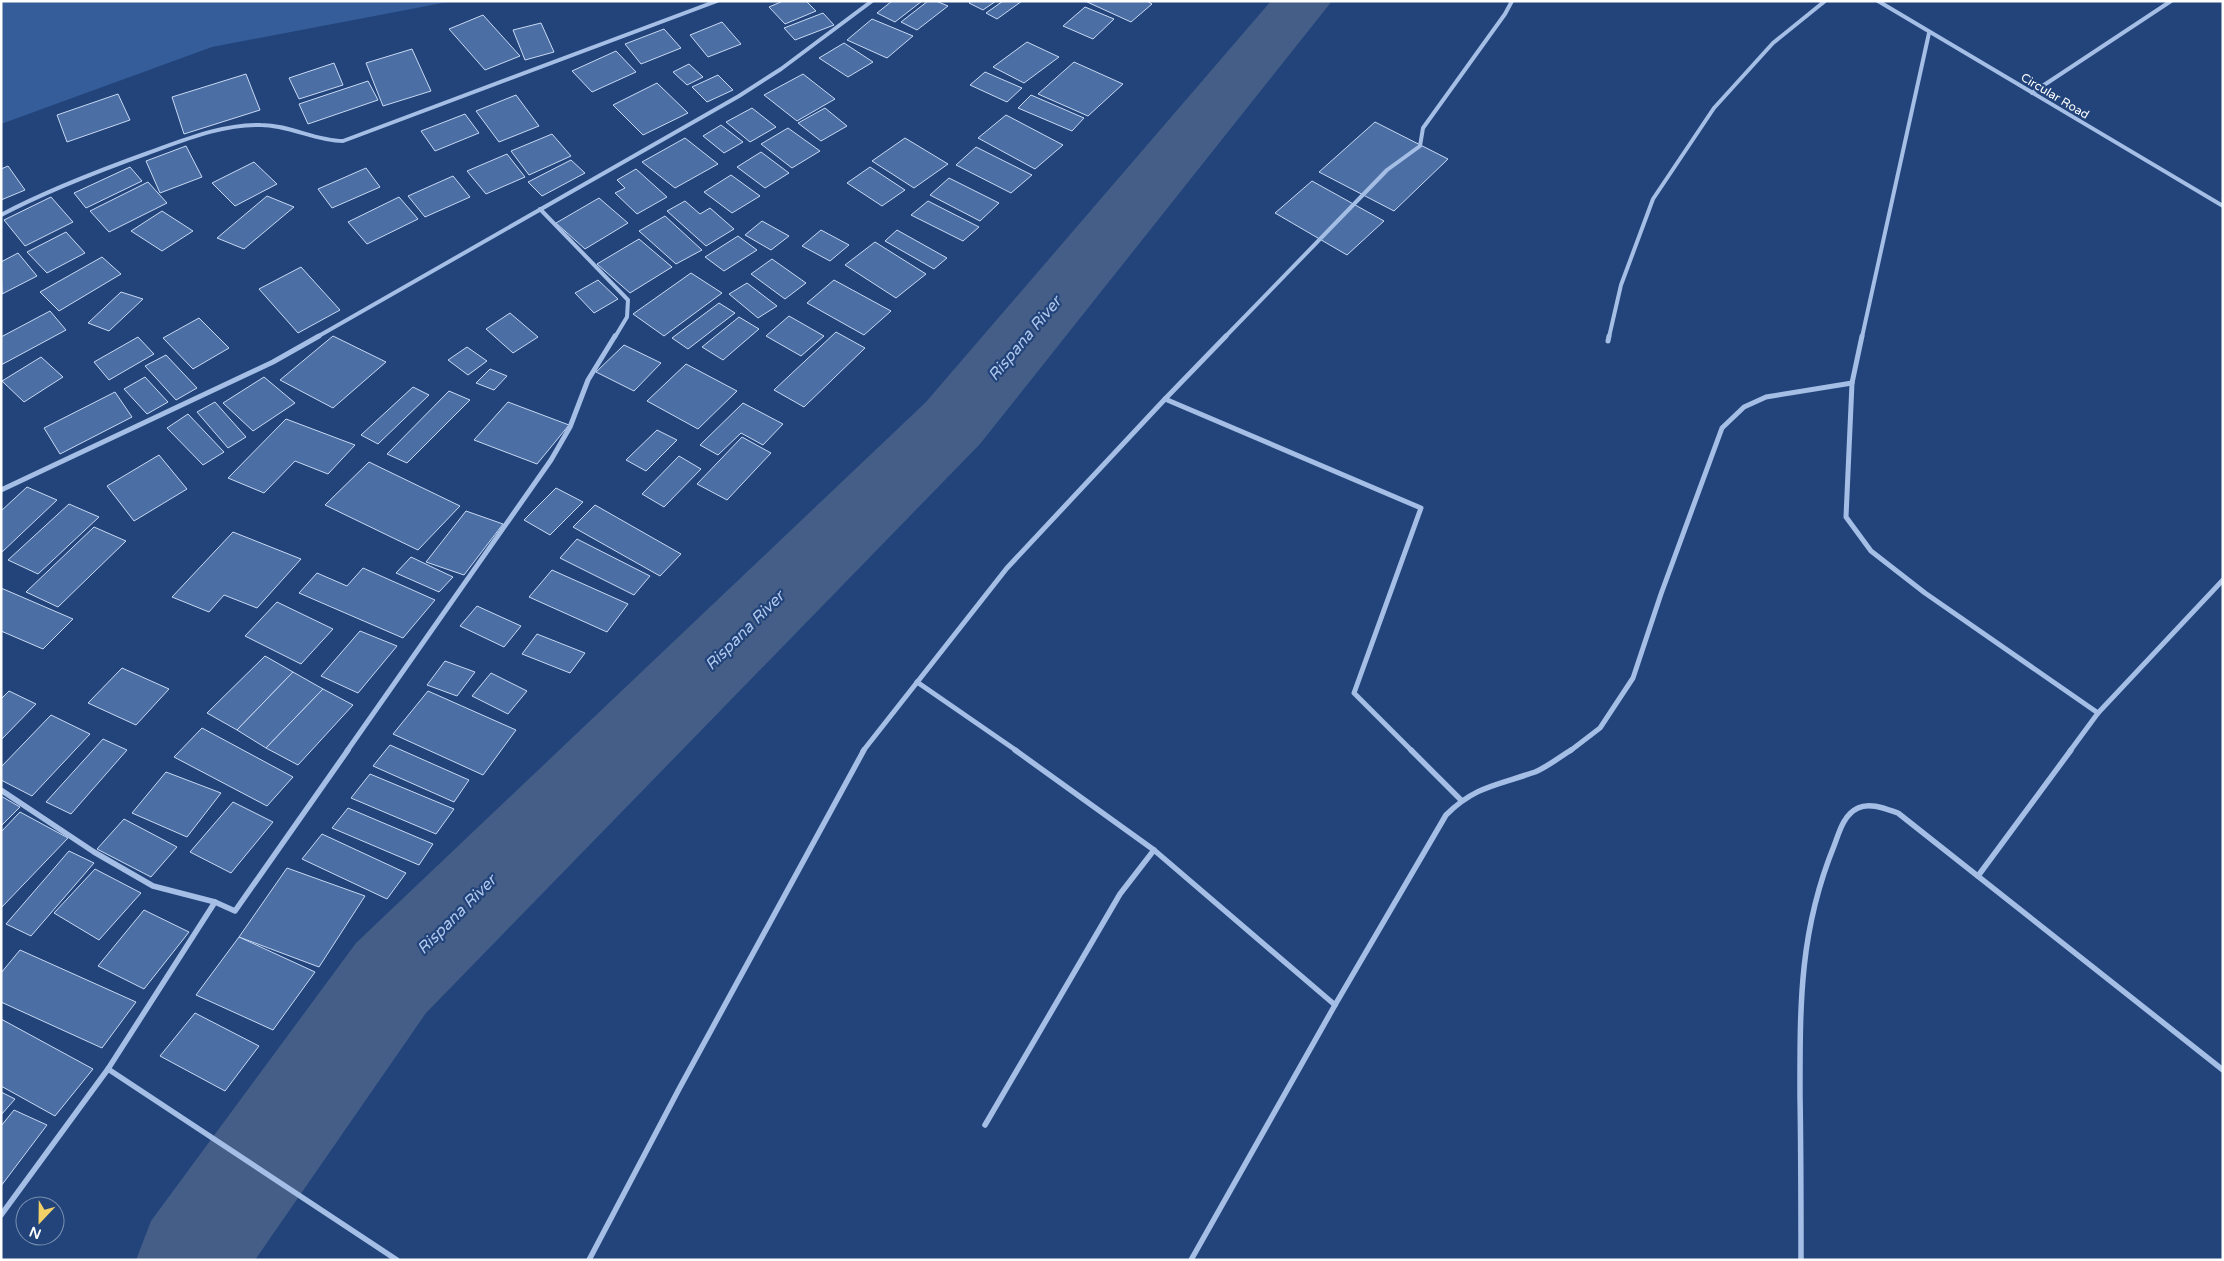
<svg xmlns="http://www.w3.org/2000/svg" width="2224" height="1261" font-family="'Varela Round',sans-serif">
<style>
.green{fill:#355d99}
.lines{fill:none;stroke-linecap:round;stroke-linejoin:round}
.river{fill:#455e87;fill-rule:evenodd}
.building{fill:#4b6ea4;stroke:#c8d9f4}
.minor-far2{stroke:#a5bee5;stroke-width:4}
.minor-far1{stroke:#a5bee5;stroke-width:5}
.minor{stroke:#a5bee5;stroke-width:5.5}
.labels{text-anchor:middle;stroke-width:4.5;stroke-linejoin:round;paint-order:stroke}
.far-street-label{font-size:12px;fill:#fff;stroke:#22447b}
.water-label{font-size:16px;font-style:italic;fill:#b0c8ed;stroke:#22447b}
</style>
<rect width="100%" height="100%" fill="#22447b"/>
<!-- green -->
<path class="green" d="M1,1H453L212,47L1,124Z"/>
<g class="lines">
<!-- river -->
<path class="river" d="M1271,1H1332L980,444L426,1013L255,1260H136L151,1221L356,943L926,402Z"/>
</g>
<!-- building -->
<g class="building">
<path d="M783,1H806L816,11L785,24L769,7Z"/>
<path d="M892,1H922L895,22L877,13Z"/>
<path d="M928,1H936L948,6L917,30L901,22Z"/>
<path d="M971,1H996L983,10L969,3Z"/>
<path d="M1003,1H1022L997,19L986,13Z"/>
<path d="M1085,1H1147L1152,4L1131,22Z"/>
<path d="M1085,7L1114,19L1093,39L1063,26Z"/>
<path d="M823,13L834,25L795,40L784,28Z"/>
<path d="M483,15L520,56L485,70L449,29Z"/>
<path d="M872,19L913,36L887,58L847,40Z"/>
<path d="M722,22L741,44L708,57L690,35Z"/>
<path d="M541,23L554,52L525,60L513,30Z"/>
<path d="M664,29L681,48L641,64L625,44Z"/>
<path d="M1027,42L1059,57L1024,83L993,67Z"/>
<path d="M844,43L873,62L848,77L819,58Z"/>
<path d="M412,49L431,91L383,106L366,63Z"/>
<path d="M616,51L636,72L592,92L572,71Z"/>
<path d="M1074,62L1123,84L1088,116L1038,94Z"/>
<path d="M334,63L343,85L299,99L289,78Z"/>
<path d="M689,64L703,77L687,85L673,72Z"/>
<path d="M985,72L1022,88L1007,102L970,85Z"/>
<path d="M246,74L260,110L184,134L172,97Z"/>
<path d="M803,74L835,99L797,121L764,95Z"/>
<path d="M718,75L733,90L707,102L692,87Z"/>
<path d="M368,81L378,100L308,124L299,104Z"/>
<path d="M657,83L688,113L643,135L613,105Z"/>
<path d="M118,94L130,120L67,142L57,115Z"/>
<path d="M516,95L539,126L499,142L476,111Z"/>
<path d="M1031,95L1084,118L1072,131L1018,108Z"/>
<path d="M752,108L776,127L750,142L726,122Z"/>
<path d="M825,108L847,126L821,141L798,123Z"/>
<path d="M465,114L479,133L435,151L421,131Z"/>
<path d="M1006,115L1063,145L1035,169L978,138Z"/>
<path d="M1375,122L1448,159L1394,211L1319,172Z"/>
<path d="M721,125L743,142L724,153L703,136Z"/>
<path d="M788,128L820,151L792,168L761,144Z"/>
<path d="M552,134L571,156L529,175L511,151Z"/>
<path d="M685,138L718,164L675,188L642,162Z"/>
<path d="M905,138L948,164L914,188L872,161Z"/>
<path d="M186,146L202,177L160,193L146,161Z"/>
<path d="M976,147L1032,175L1011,193L956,165Z"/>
<path d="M761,152L789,173L765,188L737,167Z"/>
<path d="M507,154L525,177L486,194L467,171Z"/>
<path d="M571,160L585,173L542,196L528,182Z"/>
<path d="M254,162L277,184L235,206L212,183Z"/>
<path d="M8,166L25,190L1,200V169Z"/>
<path d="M130,167L142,181L86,208L74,193Z"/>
<path d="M870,167L905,190L882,206L847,183Z"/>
<path d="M366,168L380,187L332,208L318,189Z"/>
<path d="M636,169L667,197L637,214L615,193L625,188L617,180Z"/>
<path d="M731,175L760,196L732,213L704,192Z"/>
<path d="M453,176L470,197L425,217L408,196Z"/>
<path d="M949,178L999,203L980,221L930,195Z"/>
<path d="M1312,181L1384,221L1347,255L1275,213Z"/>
<path d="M148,182L167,203L109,232L90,211Z"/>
<path d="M267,196L294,207L244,249L217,238Z"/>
<path d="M51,197L73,222L25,246L4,220Z"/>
<path d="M399,197L418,219L367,244L348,222Z"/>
<path d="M599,198L628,223L585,249L556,223Z"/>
<path d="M685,201L700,214L710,208L734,229L706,246L667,211Z"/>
<path d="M928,201L979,227L963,241L911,215Z"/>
<path d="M162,211L193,231L162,251L131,231Z"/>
<path d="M665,216L702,250L676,264L639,231Z"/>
<path d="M762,221L789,236L771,250L745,235Z"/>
<path d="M821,230L849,245L830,261L802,246Z"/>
<path d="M897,230L947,258L934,269L885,241Z"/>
<path d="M66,232L85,253L47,273L27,252Z"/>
<path d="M738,236L757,250L724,271L705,257Z"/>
<path d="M639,239L672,267L630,293L597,264Z"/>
<path d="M875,242L926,274L896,298L845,265Z"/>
<path d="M18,253L37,276L2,294L1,262Z"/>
<path d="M102,257L121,274L59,311L40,292Z"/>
<path d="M772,259L806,283L785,299L751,274Z"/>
<path d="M301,267L340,310L298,333L259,289Z"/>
<path d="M691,273L722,293L664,336L633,314Z"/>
<path d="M598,280L618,299L594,313L575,293Z"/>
<path d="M834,280L891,311L864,335L807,303Z"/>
<path d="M747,283L777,306L758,318L729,294Z"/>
<path d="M121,292L143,299L109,331L88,323Z"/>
<path d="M719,303L735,313L688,349L672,338Z"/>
<path d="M50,311L66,330L1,365V337Z"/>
<path d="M510,313L538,337L513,353L486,329Z"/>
<path d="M789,316L824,336L801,356L766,336Z"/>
<path d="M739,317L759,329L723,360L702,347Z"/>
<path d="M199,318L229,348L193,369L163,338Z"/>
<path d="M836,332L865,348L804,407L774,390Z"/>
<path d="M333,336L386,362L333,408L280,380Z"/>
<path d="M138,337L154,354L109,380L94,362Z"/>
<path d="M624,345L661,363L634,391L596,372Z"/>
<path d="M467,347L487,361L468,375L448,360Z"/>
<path d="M166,355L197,388L176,400L145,366Z"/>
<path d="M41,357L63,377L24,402L2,381Z"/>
<path d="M686,364L737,391L698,429L647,401Z"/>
<path d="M490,369L507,376L494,390L476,383Z"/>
<path d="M145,377L168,402L147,414L124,389Z"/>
<path d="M264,377L295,403L253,431L223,403Z"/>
<path d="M413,387L429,395L378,444L361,435Z"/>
<path d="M449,391L470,400L407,463L387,454Z"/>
<path d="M115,392L132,417L60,454L44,428Z"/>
<path d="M215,402L246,437L228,448L197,412Z"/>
<path d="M508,402L569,425L537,464L474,440Z"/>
<path d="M743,403L783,424L763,445L741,433L718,455L700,445Z"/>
<path d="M188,414L224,452L203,465L167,428Z"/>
<path d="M286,419L355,445L328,474L295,461L264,493L228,478Z"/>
<path d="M657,430L677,440L646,471L626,460Z"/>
<path d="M742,437L771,453L727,500L697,484Z"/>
<path d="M159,455L187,489L134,521L107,486Z"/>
<path d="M679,456L701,469L664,507L642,494Z"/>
<path d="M369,462L460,506L418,550L325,505Z"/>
<path d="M27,487L57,500L1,553V511Z"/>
<path d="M556,488L583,502L550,535L524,520Z"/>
<path d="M69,504L99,517L38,574L8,560Z"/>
<path d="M595,505L681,554L660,576L573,527Z"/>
<path d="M466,511L503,524L464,575L426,562Z"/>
<path d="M94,527L126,541L58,607L26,592Z"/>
<path d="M233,532L301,559L257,608L224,595L209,612L172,597Z"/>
<path d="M577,539L650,576L634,595L560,558Z"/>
<path d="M411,557L453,577L439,592L396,573Z"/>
<path d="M363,568L435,600L403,638L299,593L317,573L347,586Z"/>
<path d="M552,570L628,604L607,632L529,597Z"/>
<path d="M1,588L73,619L43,649L1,631Z"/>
<path d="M277,602L333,629L301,664L245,636Z"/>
<path d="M477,606L521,626L504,647L460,626Z"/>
<path d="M360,631L397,646L358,693L321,676Z"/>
<path d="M537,634L585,653L570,673L522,654Z"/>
<path d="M265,656L293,672L237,730L207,713Z"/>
<path d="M445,661L475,672L457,696L427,685Z"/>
<path d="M122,668L169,689L136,725L88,703Z"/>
<path d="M293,672L323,689L266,748L237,730Z"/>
<path d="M491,673L527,691L508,714L472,696Z"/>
<path d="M323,689L353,705L298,765L266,748Z"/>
<path d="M9,691L36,704L1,740V699Z"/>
<path d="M428,691L516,730L483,775L393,734Z"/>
<path d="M51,715L90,734L32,796L1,780V767Z"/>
<path d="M202,728L293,777L267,806L174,757Z"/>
<path d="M103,739L127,750L71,814L46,802Z"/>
<path d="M390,745L469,780L454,802L373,766Z"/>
<path d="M166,772L221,793L187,837L132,813Z"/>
<path d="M370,774L454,809L436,834L351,798Z"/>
<path d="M1,796L20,807L1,826Z"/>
<path d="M233,802L273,822L231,873L190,852Z"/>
<path d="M348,808L433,844L419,865L332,828Z"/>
<path d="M20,812L68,838L1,908V832Z"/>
<path d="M124,819L177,847L151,877L97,849Z"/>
<path d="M322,834L406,873L387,899L302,859Z"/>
<path d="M69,851L94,863L31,936L6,924Z"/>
<path d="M287,868L365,896L319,967L239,937Z"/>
<path d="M95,869L141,893L99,940L54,913Z"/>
<path d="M144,910L189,932L144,989L98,966Z"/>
<path d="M239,937L315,972L273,1030L196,995Z"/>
<path d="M20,950L136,1002L102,1048L1,1002V973Z"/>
<path d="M195,1013L259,1046L225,1091L160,1056Z"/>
<path d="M1,1019L93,1069L55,1116L1,1086Z"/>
<path d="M1,1092L15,1099L1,1115Z"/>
<path d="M14,1110L47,1125L1,1186V1126Z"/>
</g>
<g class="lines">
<!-- minor-far2 -->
<g class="minor-far2">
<path d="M1878,1L2223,206"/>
<path d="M2032,93L2171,1"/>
<path d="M540,209L628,300L627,317L615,337"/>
<path d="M1,215C48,190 98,171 148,153C184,140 222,124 261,125C290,125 315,141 343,141L717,1"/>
<path d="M317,337L739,96L781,69L872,1"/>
<path d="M1225,337L1387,170L1420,146L1423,128L1505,14L1512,1"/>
<path d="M1609,337L1621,285L1653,199L1714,108L1773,43L1825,1"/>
<path d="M1862,337L1929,33"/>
</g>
<!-- minor-far1 -->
<g class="minor-far1">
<path d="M1226,336L1165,399L1421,508L1354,693L1412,751"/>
<path d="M1862,336L1852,383L1846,517L1871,551L1925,593L2098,713"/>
<path d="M1608,341L1609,336"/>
<path d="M1,490L273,362L319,336"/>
<path d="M917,682L1017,751"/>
<path d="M347,751L551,460L570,427L588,380L615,336"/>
<path d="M863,751L1007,568L1165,399"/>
<path d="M1570,751L1600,728L1633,678L1661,594L1722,428L1744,407L1766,397L1852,383"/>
<path d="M2070,751L2098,713L2223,580"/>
</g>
<!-- minor -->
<g class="minor">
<path d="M1015,750L1154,850L1335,1005"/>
<path d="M1411,750L1461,800"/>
<path d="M1,790L94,852L153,886L215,902L235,911L348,750"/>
<path d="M1978,876L2071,750"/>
<path d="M108,1069L397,1260"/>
<path d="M985,1125L1120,894L1154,850"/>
<path d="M1,1215L108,1069L215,902"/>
<path d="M589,1260L679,1089L864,750"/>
<path d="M1191,1260L1335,1005L1446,815C1475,786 1498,785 1535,772C1547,767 1560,757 1571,750"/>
<path d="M1801,1260C1801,1205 1801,1151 1800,1096C1800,1005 1799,932 1834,846C1839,833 1843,815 1858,808C1870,802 1886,809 1898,813L2223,1070"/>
</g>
</g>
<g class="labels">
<!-- far-street labels -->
<g class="far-street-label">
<text transform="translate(2055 96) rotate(31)" y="4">Circular Road</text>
</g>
<!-- water labels -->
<g class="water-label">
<text transform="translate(1024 338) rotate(-50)" y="6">Rispana River</text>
<text transform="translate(744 630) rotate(-45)" y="6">Rispana River</text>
<text transform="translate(456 914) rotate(-45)" y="6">Rispana River</text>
</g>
</g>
<!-- border -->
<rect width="2224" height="1261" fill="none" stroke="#ffffff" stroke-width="5"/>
<!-- north arrow -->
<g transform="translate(40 1221) rotate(202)"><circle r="24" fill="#22447b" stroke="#7a8fb0"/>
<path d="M0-4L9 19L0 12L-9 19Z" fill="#f1d067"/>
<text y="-8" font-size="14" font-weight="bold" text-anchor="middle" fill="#ffffff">N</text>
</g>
</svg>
